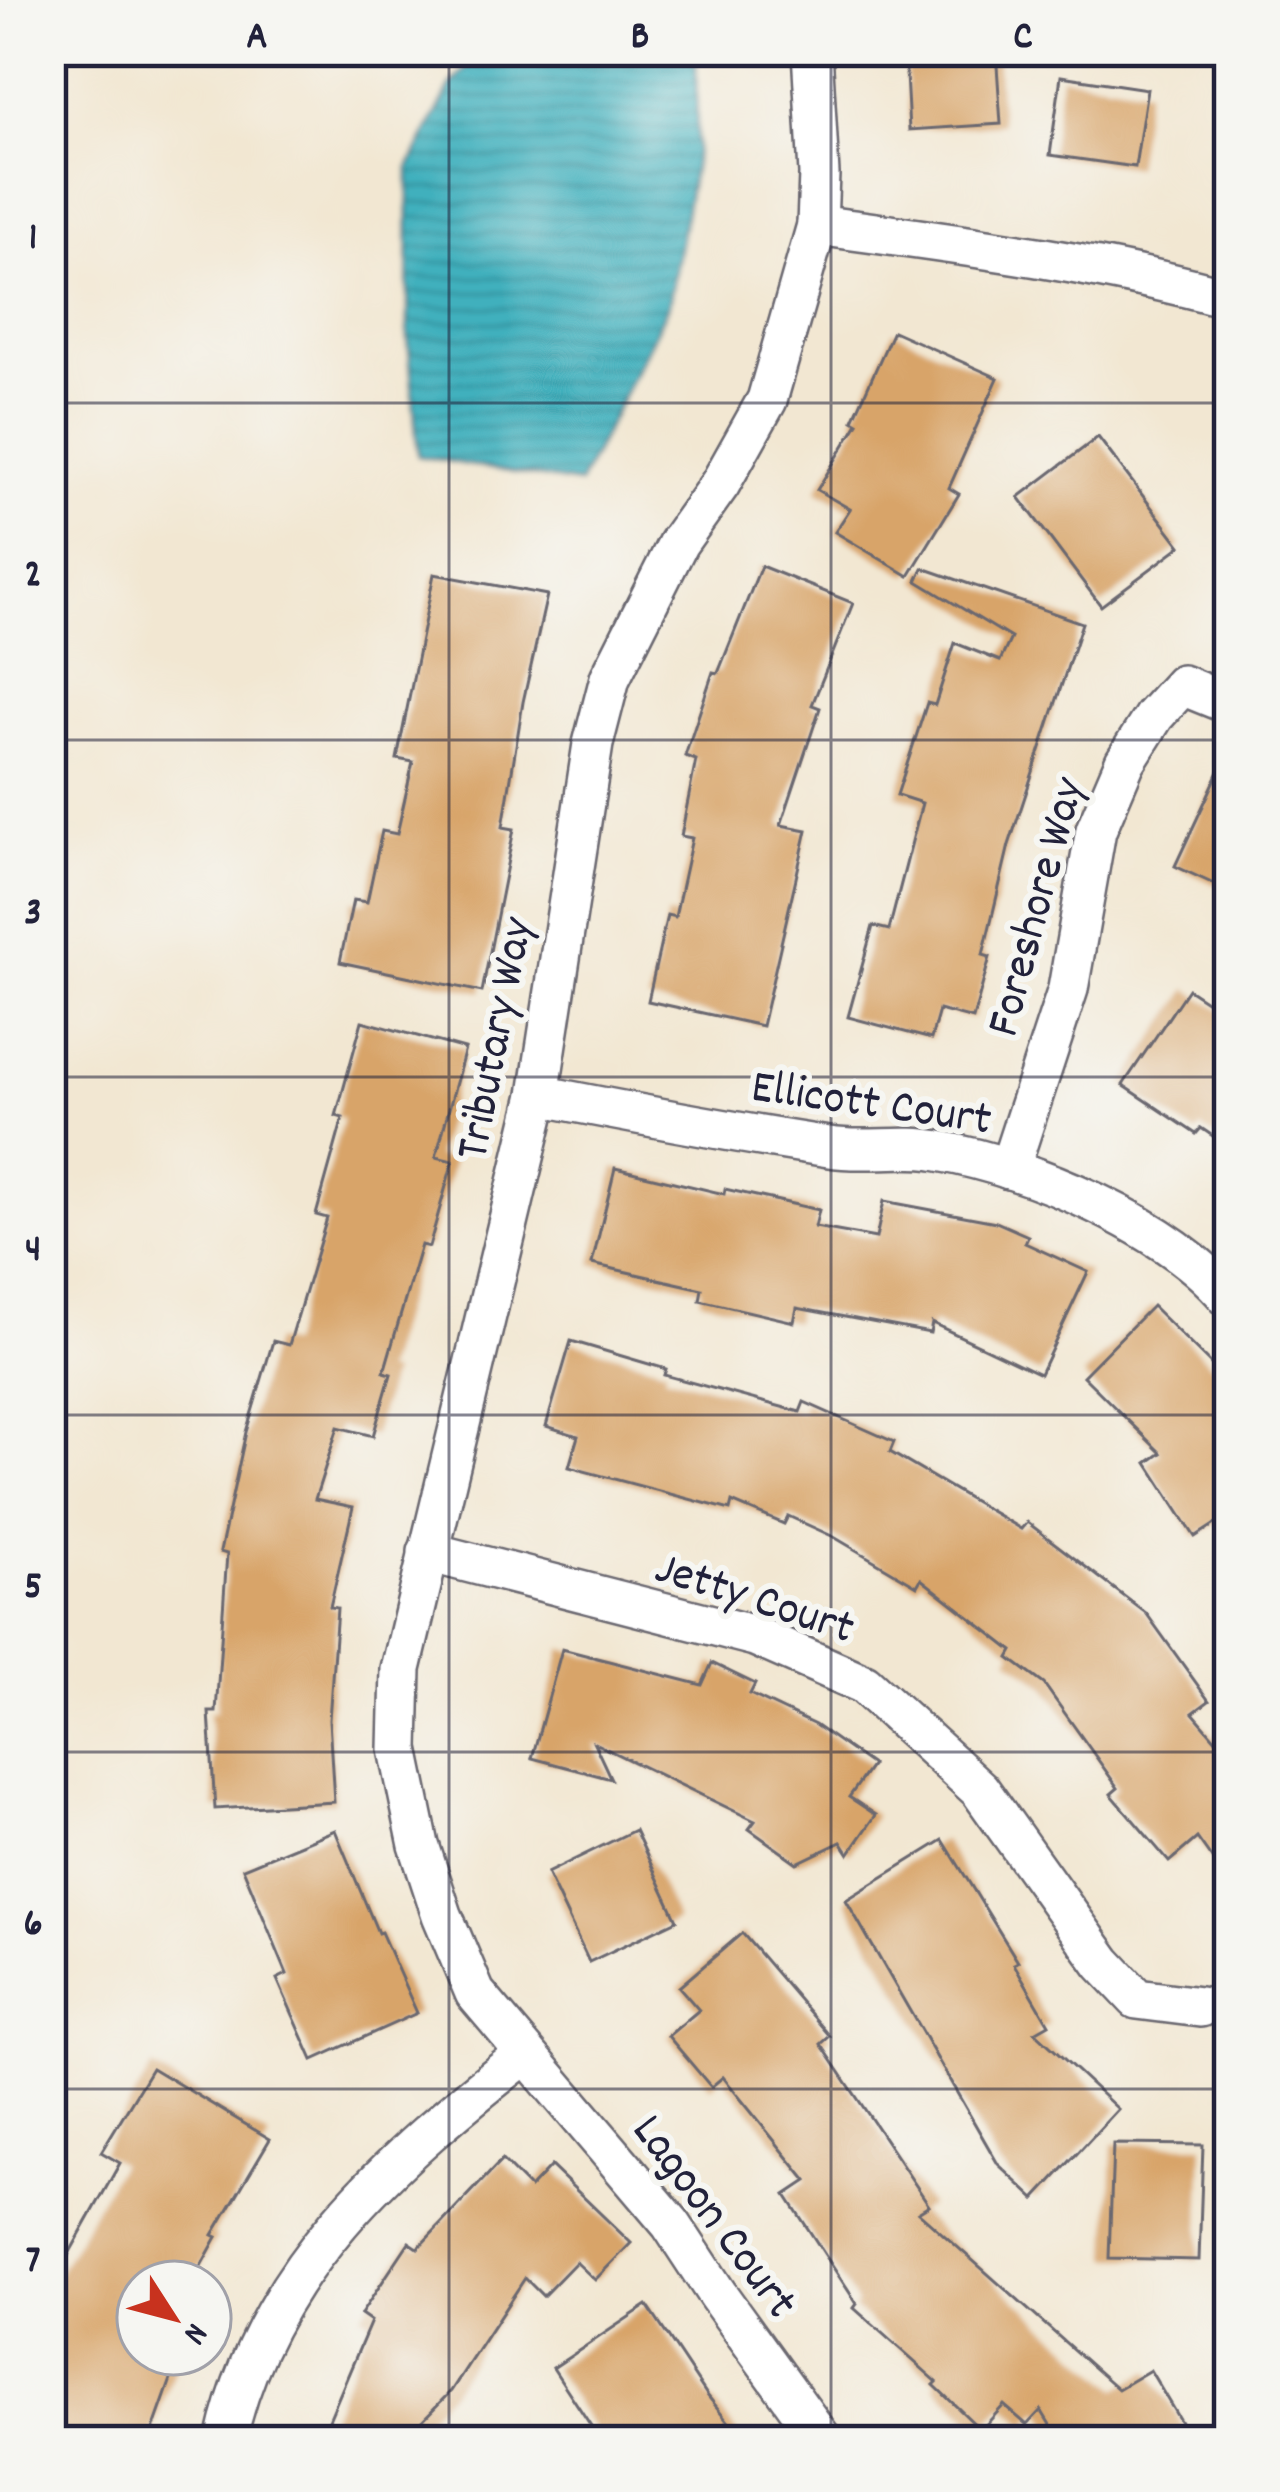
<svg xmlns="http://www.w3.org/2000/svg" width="1280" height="2492" font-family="Dekko,sans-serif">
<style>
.water{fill:url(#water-rules);stroke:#32697c;stroke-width:3}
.building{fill:#d8a469}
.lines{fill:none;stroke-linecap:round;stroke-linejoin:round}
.minor-casing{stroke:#6b6770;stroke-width:44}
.minor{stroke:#fff;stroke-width:39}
.grid{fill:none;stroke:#22223b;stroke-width:3;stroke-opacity:0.55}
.labels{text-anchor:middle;stroke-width:12;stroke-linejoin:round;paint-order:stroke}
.street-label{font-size:48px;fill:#22223b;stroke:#f6f6f2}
.neatline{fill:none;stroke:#22223b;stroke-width:4.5}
.grid-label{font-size:39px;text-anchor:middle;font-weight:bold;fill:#22223b}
</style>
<defs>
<pattern id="water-rules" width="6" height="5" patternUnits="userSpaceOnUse" patternTransform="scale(3)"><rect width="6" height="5" fill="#41b0bd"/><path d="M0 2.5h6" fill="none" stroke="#368f9b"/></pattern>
</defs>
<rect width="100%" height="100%" fill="#f6f6f2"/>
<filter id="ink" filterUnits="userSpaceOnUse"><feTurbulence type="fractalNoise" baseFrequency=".00833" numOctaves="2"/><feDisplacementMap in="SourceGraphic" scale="24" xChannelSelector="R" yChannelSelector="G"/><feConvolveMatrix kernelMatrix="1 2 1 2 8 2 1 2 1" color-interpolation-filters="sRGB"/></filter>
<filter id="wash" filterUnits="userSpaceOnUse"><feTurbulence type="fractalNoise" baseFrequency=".004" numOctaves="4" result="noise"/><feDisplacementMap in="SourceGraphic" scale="48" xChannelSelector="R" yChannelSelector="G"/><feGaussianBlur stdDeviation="2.7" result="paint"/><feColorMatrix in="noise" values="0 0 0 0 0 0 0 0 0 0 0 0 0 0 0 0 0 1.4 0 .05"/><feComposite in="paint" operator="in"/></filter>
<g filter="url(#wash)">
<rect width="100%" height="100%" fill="#f2e7d2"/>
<!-- water -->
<path class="water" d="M481,51H696L697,146L669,304L579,484L418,456L408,337L409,168L451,85Z"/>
<g id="blocks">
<!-- building -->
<g class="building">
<path d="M996,51L1001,124L909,130L905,55Z"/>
<path d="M1061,76L1147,89L1135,167L1050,155Z"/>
<path d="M893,331L998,378L949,488L959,494L909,576L835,532L850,509L817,490L858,423L853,420Z"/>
<path d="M1098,437L1181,546L1101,606L1019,497Z"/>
<path d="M761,566L853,603L812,705L820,708L781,825L807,830L762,1026L648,1001L667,915L675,917L692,838L681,836L696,760L685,756L713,672L718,673Z"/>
<path d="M923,568L1082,623L1009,845L983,955L990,957L973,1019L939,1010L931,1039L848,1017L873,926L889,930L922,803L897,795L927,703L935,705L955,643L1000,661L1011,638L917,581Z"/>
<path d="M434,574L547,595L523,702L503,827L514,829L482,992L340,962L353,900L367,902L382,831L397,834L413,762L397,759Z"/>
<path d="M1229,750V891L1175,866Z"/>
<path d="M1188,989L1229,1016V1147L1201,1128L1196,1134L1123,1085Z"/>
<path d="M362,1021L465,1049L436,1157L453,1161L429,1247L421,1245L384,1372L391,1374L373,1436L338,1427L315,1499L353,1507L330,1607L337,1608L329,1720L334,1802L215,1809L209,1712H216L227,1554L220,1552L246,1432L273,1341L289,1345L327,1218L316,1215L343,1118L336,1116Z"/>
<path d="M615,1168L724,1194L725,1189L819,1210L815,1227L876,1238L884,1201L996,1222L1028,1236L1025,1243L1088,1272L1040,1374L932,1323L930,1333L797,1308L794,1322L700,1300L702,1289L592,1264Z"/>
<path d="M1152,1306L1229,1382V1515L1195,1537L1147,1463L1161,1453L1083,1376Z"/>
<path d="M571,1341L666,1369L664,1375L800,1412L804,1402L894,1442L890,1452L1021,1529L1027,1522L1146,1613L1209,1701L1193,1713L1229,1755V1883L1197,1838L1169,1862L1111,1794L1118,1788L1044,1684L1009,1658L1013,1651L921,1579L917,1586L834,1537L788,1516L784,1524L732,1502L730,1510L569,1467L578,1436L546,1426Z"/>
<path d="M562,1649L702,1685L712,1663L755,1684L750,1694L815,1725L872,1765L849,1797L876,1815L849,1854L841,1842L797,1863L749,1829L755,1821L594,1743L611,1779L532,1758Z"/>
<path d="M335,1830L378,1933L381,1932L417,2013L313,2060L277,1979L287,1974L243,1868Z"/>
<path d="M635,1830L677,1920L589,1962L547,1873Z"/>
<path d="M943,1840L1018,1962L1014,1964L1049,2024L1035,2032L1118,2109L1035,2199L998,2164L846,1900Z"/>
<path d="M742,1933L830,2036L821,2044L929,2205L918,2212L1118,2389L1150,2370L1192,2441H1060L1041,2410L1027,2425L1004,2405L981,2430L934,2385L937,2382L854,2308L857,2304L786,2195L807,2181L723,2077L711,2087L668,2036L699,2010L679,1987Z"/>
<path d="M152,2068L270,2139L213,2235L217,2237L192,2282H138V2354H180L149,2441H51V2286L120,2163L101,2152Z"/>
<path d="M1113,2144L1203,2145L1199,2260L1109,2258Z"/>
<path d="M502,2160L530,2188L551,2166L631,2243L595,2280L576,2262L543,2296L525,2278L451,2391L402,2441H320L371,2321L361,2314L409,2242L418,2248Z"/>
<path d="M647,2305L707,2395L744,2441H601L553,2368Z"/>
</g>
</g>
</g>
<g filter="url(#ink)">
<use href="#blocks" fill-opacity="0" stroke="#6b6770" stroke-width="3"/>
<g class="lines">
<!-- minor casing -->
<g class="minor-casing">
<g id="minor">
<path d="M812,51L819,174L817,225L767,400L720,484L678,543L610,678L593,744L539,1095L401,1669L399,1749L419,1845L442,1915L475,1993L671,2224L717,2294L823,2441"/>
<path d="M817,225C955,244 1094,261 1229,298"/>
<path d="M539,1095C635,1114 731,1132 829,1147C865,1153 903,1144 939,1151C1031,1167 1168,1225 1229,1298"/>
<path d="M1009,1169L1068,989L1096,830L1125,762L1154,716L1182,685L1229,704"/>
<path d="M428,1552L755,1636L864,1684L980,1790L1103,1963L1137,1999L1200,2007"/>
<path d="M226,2441C263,2270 393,2157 525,2054"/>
</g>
</g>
<!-- minor -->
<use href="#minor" class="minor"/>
</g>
</g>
<!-- grid -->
<path class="grid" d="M449,51V2441M831,51V2441M51,403H1229M51,740H1229M51,1077H1229M51,1415H1229M51,1752H1229M51,2089H1229"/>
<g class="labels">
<!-- street labels -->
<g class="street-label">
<text transform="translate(1032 906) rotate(-75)" y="17">Foreshore Way</text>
<text transform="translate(491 1038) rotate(-79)" y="17">Tributary Way</text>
<text transform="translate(872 1099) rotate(8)" y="17">Ellicott Court</text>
<text transform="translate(756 1594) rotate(18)" y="17">Jetty Court</text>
<text transform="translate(718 2214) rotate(53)" y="17">Lagoon Court</text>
</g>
</g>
<!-- margin -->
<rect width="1280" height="2492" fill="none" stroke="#f6f6f2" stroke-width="132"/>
<!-- north arrow -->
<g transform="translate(174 2318) rotate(126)"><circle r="57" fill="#f6f6f2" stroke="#a1a1a9" stroke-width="3"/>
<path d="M0-9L21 45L0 30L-21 45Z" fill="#c8321e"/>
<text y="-18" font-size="33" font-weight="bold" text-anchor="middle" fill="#22223b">N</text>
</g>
<rect x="66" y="66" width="1148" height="2360" class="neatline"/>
<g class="grid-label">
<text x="257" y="47">A</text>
<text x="640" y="47">B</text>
<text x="1023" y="47">C</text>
<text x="33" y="248">1</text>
<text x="33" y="585">2</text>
<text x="33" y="923">3</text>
<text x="33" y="1260">4</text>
<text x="33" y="1597">5</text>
<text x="33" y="1934">6</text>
<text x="33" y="2271">7</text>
</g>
</svg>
